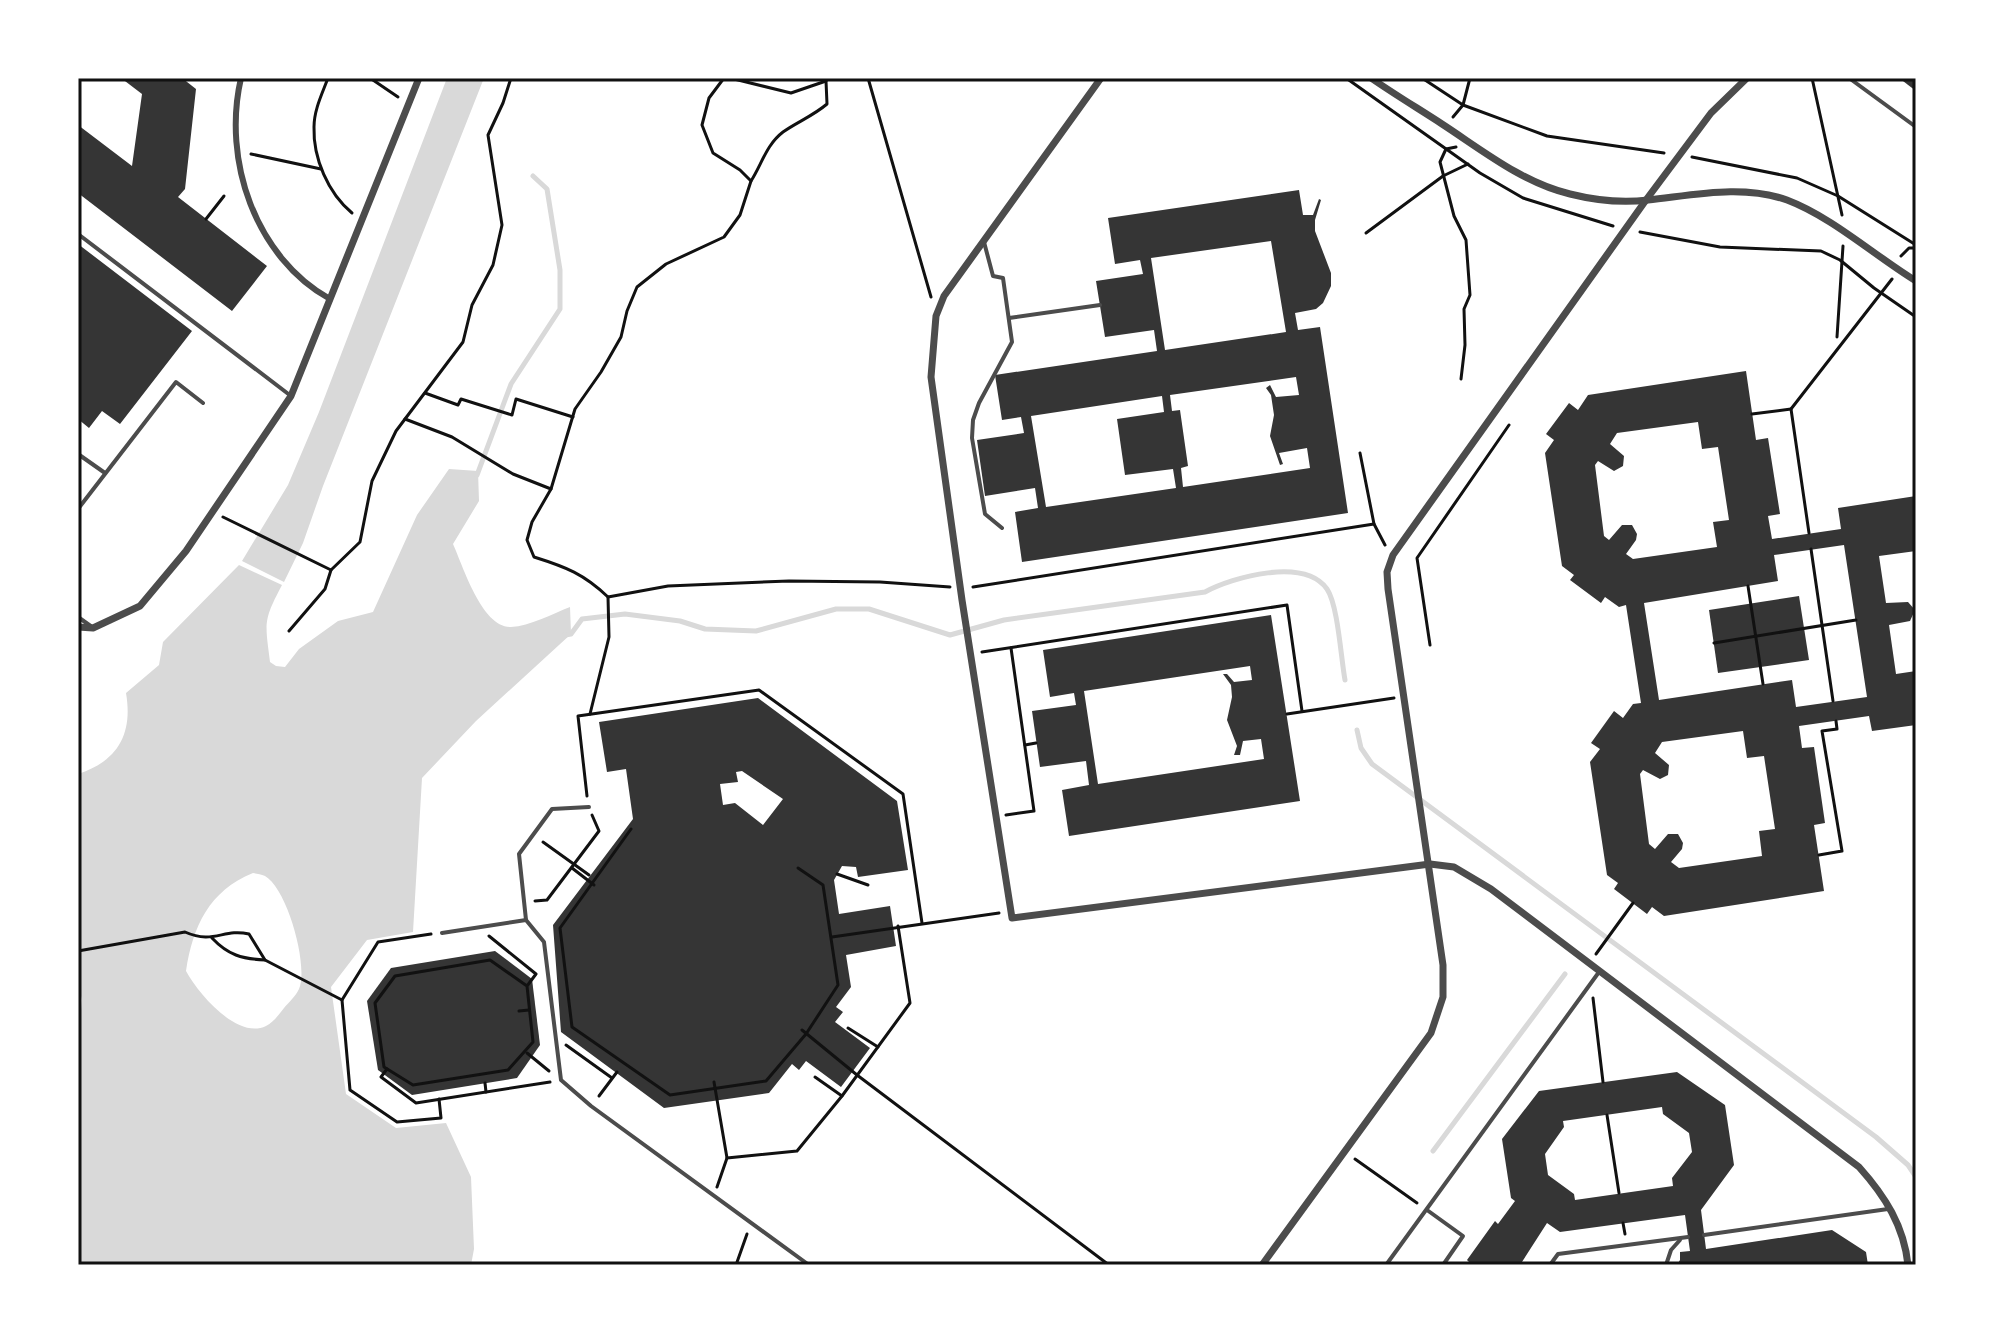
<svg xmlns="http://www.w3.org/2000/svg" width="1994" height="1343" font-family="'Varela Round',sans-serif">
<style>
.water{fill:#d9d9d9;fill-rule:evenodd}
.lines{fill:none;stroke-linecap:round;stroke-linejoin:round}
.stream{stroke:#d9d9d9;stroke-width:5}
.building{fill:#353535;fill-rule:evenodd}
.path{stroke:#111;stroke-width:3}
.service{stroke:#4c4c4c;stroke-width:4}
.pedestrian{stroke:#4c4c4c;stroke-width:6}
.minor{stroke:#4c4c4c;stroke-width:7}
.neatline{fill:none;stroke:#111;stroke-width:3}
</style>
<rect width="100%" height="100%" fill="#fff"/>
<!-- water -->
<g class="water">
<path d="M447,78H484L323,486L303,543L284,582L242,561L288,485L319,412Z"/>
<path d="M449,469L478,471L479,501L453,544C463,566 482,628 511,627C530,626 552,614 570,607L571,634L476,721L422,778L413,932L367,940L331,987L346,1094L396,1128L446,1123L471,1177L474,1249L471,1265H80L78,1040L82,1000L78,983V774C118,761 133,734 126,693L159,665L163,642L239,565L282,585C263,621 265,622 270,662L276,666L285,667L299,649L338,621L373,612L417,515ZM253,873C257,874 261,874 265,876C287,888 309,966 299,989C296,996 288,1003 284,1008C279,1014 274,1022 266,1026C237,1040 198,993 186,971C193,926 209,891 253,873Z"/>
</g>
<g class="lines">
<!-- stream -->
<g class="stream">
<path d="M477,475L511,384L560,309V270L547,189L533,176"/>
<path d="M565,635L571,634L582,619L625,614L680,621L705,629L756,631L836,609H869L950,635L1004,620L1205,592C1233,577 1304,557 1327,589C1338,605 1341,659 1345,680"/>
<path d="M1357,730L1361,748L1372,764L1876,1137L1908,1165L1916,1177"/>
<path d="M1433,1151L1565,974"/>
</g>
</g>
<!-- building -->
<g class="building">
<path d="M121,78H182L196,89L185,189L178,197L267,266L232,311L78,193V125L132,166L142,94Z"/>
<path d="M1899,78H1916V91Z"/>
<path d="M1299,190L1303,215H1313L1319,199L1321,200L1315,220V231L1331,273V286L1323,303L1316,309L1295,313L1298,330L1320,327L1348,513L1022,562L1015,512L1038,508L1035,488L985,496L977,440L1024,433L1021,417L1002,420L995,375L1157,351L1154,330L1105,337L1096,281L1143,274L1140,260L1115,264L1108,218ZM1271,241L1286,332L1165,350L1151,258ZM1296,377L1299,395L1276,397L1270,385L1266,388L1271,395L1274,415L1270,436L1280,465L1283,464L1279,453L1307,448L1310,468L1183,487L1181,468L1188,466L1180,410L1172,411L1170,395ZM1162,396L1164,412L1117,419L1125,475L1173,469L1176,488L1046,507L1031,416Z"/>
<path d="M78,244L192,331L120,424L102,411L89,428L78,419Z"/>
<path d="M1746,371L1756,440L1768,438L1780,514L1768,516L1772,539L1841,529L1838,508L1916,496V551L1879,556L1886,603L1908,602L1915,610L1910,621L1889,625L1896,674L1916,671V725L1872,731L1869,716L1799,726L1802,748L1814,747L1825,823L1814,825L1824,891L1664,916L1652,907L1647,914L1614,889L1618,883L1607,875L1590,762L1600,749L1591,743L1614,711L1623,718L1633,704L1641,703L1626,605L1619,607L1605,597L1601,603L1570,580L1574,575L1562,566L1545,453L1554,440L1546,434L1569,403L1578,410L1588,395ZM1698,422L1702,449L1718,447L1729,520L1713,522L1717,547L1633,559L1626,554L1636,540L1637,534L1632,525H1622L1609,540L1604,536L1595,465L1598,461L1614,471L1623,466L1624,456L1610,444L1617,433ZM1844,545L1867,697L1796,707L1792,680L1659,700L1644,603L1778,581L1774,555ZM1743,731L1747,758L1764,756L1775,829L1759,831L1762,856L1679,868L1671,862L1682,849L1683,843L1678,834H1668L1655,849L1649,844L1640,774L1643,770L1660,779L1668,775L1669,765L1655,753L1662,742Z"/>
<path d="M1799,596L1809,660L1718,673L1709,610Z"/>
<path d="M1271,615L1300,801L1069,836L1062,790L1089,785L1086,761L1040,767L1032,711L1076,705L1074,693L1050,697L1043,650ZM1250,666L1252,680L1234,682L1227,674H1223L1231,685L1232,697L1227,720L1237,746L1234,755H1240L1243,741L1261,739L1264,759L1098,784L1084,691Z"/>
<path d="M758,698L897,801L908,870L858,877L856,867L842,866L834,880L839,914L890,906L896,946L846,955L851,987L836,1007L843,1012L835,1022L870,1048L841,1087L806,1061L799,1070L792,1064L769,1093L664,1108L561,1032L553,925L633,819L626,769L607,772L599,722ZM742,771L783,799L763,825L735,803L723,805L720,784L738,782L736,772Z"/>
<path d="M495,951L532,979L540,1045L517,1078L412,1095L378,1070L367,1001L391,968Z"/>
<path d="M1677,1072L1725,1105L1734,1165L1701,1210L1706,1249L1832,1230L1866,1252L1868,1265H1677L1680,1260V1252L1690,1251L1685,1215L1560,1232L1547,1223L1520,1265H1467L1469,1262L1467,1260L1495,1221L1498,1224L1515,1201L1511,1198L1502,1139L1539,1091ZM1662,1107L1663,1114L1689,1133L1692,1152L1672,1178L1673,1186L1575,1200L1574,1194L1548,1175L1545,1154L1564,1127L1563,1121Z"/>
</g>
<g class="lines">
<!-- path -->
<g class="path">
<path d="M328,78C322,94 314,110 314,127C313,158 328,193 352,213"/>
<path d="M370,78L398,97"/>
<path d="M724,78L709,98L702,125L713,153L740,170L751,181L740,215L724,237L666,264L637,287L627,311L621,337L601,372L575,409L551,489L532,522L527,540L534,557C566,567 584,574 608,597L668,586L789,581L880,582L950,587"/>
<path d="M730,78L791,93L826,81L827,78"/>
<path d="M868,78L931,297"/>
<path d="M1346,78L1480,173L1523,198L1613,226"/>
<path d="M1422,78L1463,105L1547,136L1664,153"/>
<path d="M1812,78L1842,215"/>
<path d="M1453,117L1463,105L1470,78"/>
<path d="M1456,147L1446,149L1440,162L1454,216L1466,240L1470,295L1464,309L1465,345L1461,379"/>
<path d="M251,154L321,169"/>
<path d="M1692,157L1797,178L1838,196L1916,245"/>
<path d="M751,181C762,164 766,145 783,132C797,122 813,116 827,104L826,81"/>
<path d="M206,219L224,196"/>
<path d="M1640,232L1720,247L1821,251L1840,260L1874,288L1916,317"/>
<path d="M1366,233L1443,176L1468,164"/>
<path d="M1901,256L1909,248H1916"/>
<path d="M1837,337L1843,246"/>
<path d="M425,393L458,405L461,399L512,415L516,399L573,417"/>
<path d="M1752,414L1791,409"/>
<path d="M405,419L452,437L513,474L551,489"/>
<path d="M1360,453L1374,524L1385,545"/>
<path d="M223,517L331,570"/>
<path d="M1809,533L1791,409L1892,279"/>
<path d="M1811,549L1833,701"/>
<path d="M1748,586L1763,684"/>
<path d="M973,587L1374,524"/>
<path d="M289,631L325,589L331,570L360,542L372,481L396,431L463,342L472,305L493,265L502,225L488,135L503,103L511,78"/>
<path d="M1714,643L1856,620"/>
<path d="M1430,645L1417,558L1509,425"/>
<path d="M982,652L1287,605L1302,711"/>
<path d="M590,714L609,637L608,597"/>
<path d="M1287,714L1394,698"/>
<path d="M1025,745L1036,743"/>
<path d="M587,796L578,716L759,690L903,794L922,923"/>
<path d="M1006,815L1034,811L1011,648"/>
<path d="M631,829L560,928L572,1027L670,1095L766,1081L806,1034L838,985L823,885L798,868"/>
<path d="M543,842L589,875"/>
<path d="M1819,855L1842,851L1822,731L1837,729L1836,721"/>
<path d="M572,868L594,885"/>
<path d="M837,874L868,885"/>
<path d="M535,901L547,900L599,831L592,815"/>
<path d="M431,934L378,942L342,1000L350,1090L397,1122L441,1118L439,1099"/>
<path d="M489,936L536,974L527,986L533,1042L508,1070L413,1085L384,1067L375,1003L395,976L490,960L527,986"/>
<path d="M832,937L999,913"/>
<path d="M212,938C228,955 242,959 265,960"/>
<path d="M78,951L185,932C214,945 223,928 249,934L265,960L342,1000"/>
<path d="M1596,954L1633,903"/>
<path d="M1593,998L1603,1082"/>
<path d="M519,1011L529,1010"/>
<path d="M848,1028L878,1047"/>
<path d="M802,1030L857,1075L1109,1265"/>
<path d="M566,1045L612,1078"/>
<path d="M527,1053L549,1071"/>
<path d="M387,1069L381,1077L416,1103L550,1082"/>
<path d="M815,1077L842,1096"/>
<path d="M714,1082L727,1158"/>
<path d="M485,1083L486,1092"/>
<path d="M599,1096L617,1072"/>
<path d="M1607,1115L1619,1193"/>
<path d="M1355,1159L1417,1203"/>
<path d="M717,1187L727,1158L797,1151L842,1096L910,1003L898,926"/>
<path d="M1623,1223L1625,1234"/>
<path d="M736,1265L747,1234"/>
</g>
<!-- service -->
<g class="service">
<path d="M1849,78L1916,127"/>
<path d="M78,234L291,396"/>
<path d="M984,242L993,276L1003,278L1012,342L979,403L973,420L972,438L985,514L1002,528"/>
<path d="M1009,318L1100,305"/>
<path d="M78,454L105,473"/>
<path d="M78,509L176,382L203,403"/>
<path d="M78,617L92,627"/>
<path d="M589,807L552,809L519,854L526,920L544,942L561,1080L591,1106L809,1265"/>
<path d="M442,933L526,920"/>
<path d="M1427,1210L1463,1236L1443,1265"/>
<path d="M1704,1235L1888,1209"/>
<path d="M1386,1265L1599,972"/>
<path d="M1550,1265L1558,1254L1688,1237"/>
<path d="M1666,1265L1671,1250L1680,1240"/>
</g>
<!-- pedestrian -->
<path class="pedestrian" d="M241,78C222,160 255,257 330,299"/>
<!-- minor -->
<g class="minor">
<path d="M1101,78L944,296L936,316L931,377L962,600L1012,918L1430,864L1454,867L1491,889L1859,1167C1885,1196 1904,1226 1908,1265"/>
<path d="M1371,78C1394,94 1419,109 1442,124C1482,150 1523,183 1570,194C1594,200 1623,203 1648,200C1694,195 1742,184 1787,200C1832,217 1875,256 1916,281"/>
<path d="M78,627L93,628L140,606L186,551L291,396L419,78"/>
<path d="M1262,1265L1431,1033L1443,997V965L1388,589L1387,572L1393,555L1646,200L1711,113L1747,78"/>
</g>
</g>
<!-- border -->
<rect width="1994" height="1343" fill="none" stroke="#ffffff" stroke-width="160"/>
<rect x="80" y="80" width="1834" height="1183" class="neatline"/>
</svg>
